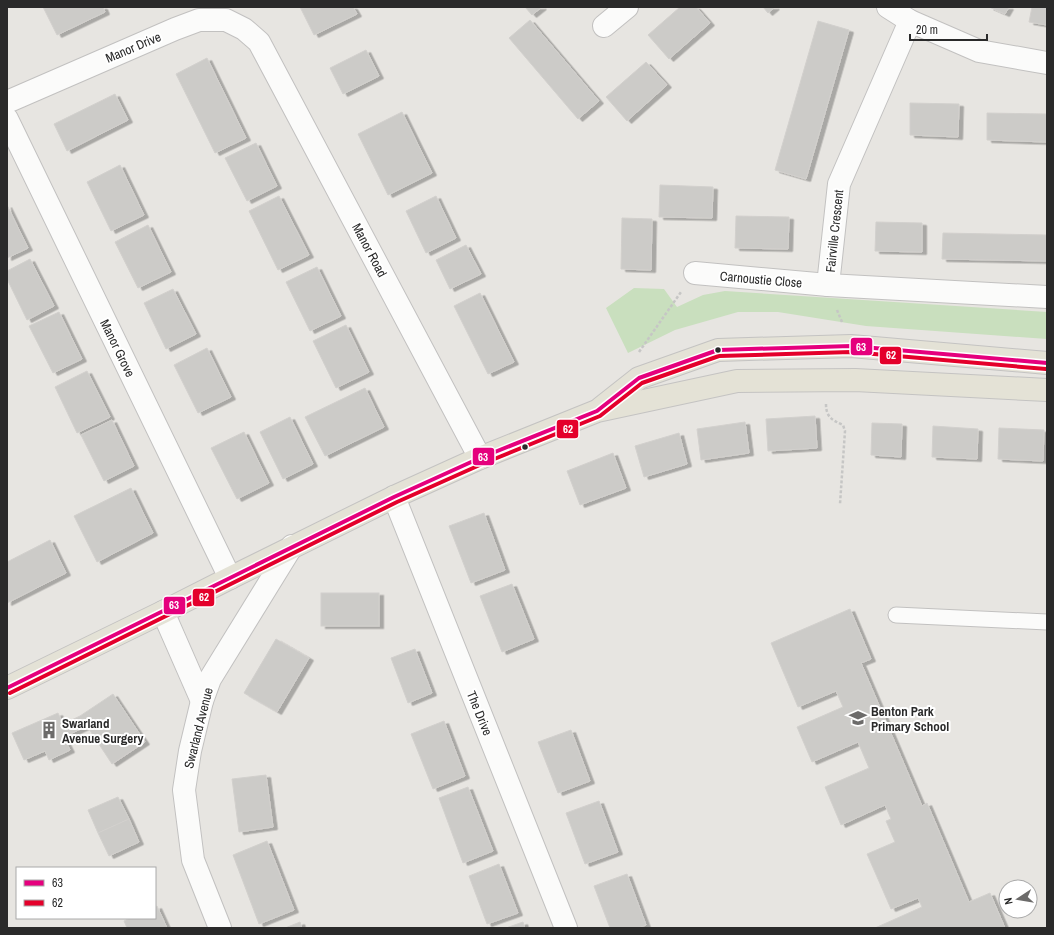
<svg xmlns="http://www.w3.org/2000/svg" width="1054" height="935" font-family="'Archivo Narrow',sans-serif">
<style>
.green{fill:#c9dfbe}
.building{fill:#cccbc8;stroke:#d2d0cd;filter:url(#shadow)}
.lines{fill:none;stroke-linecap:round;stroke-linejoin:round}
.lane-casing{stroke:#c2c1c0;stroke-width:17}
.street-casing{stroke:#c2c1c0;stroke-width:24}
.primary-casing{stroke:#c4c3c2;stroke-width:24}
.path{stroke:#c6c6c5;stroke-width:2.5;stroke-dasharray:3 2;stroke-linecap:butt}
.lane{stroke:#fbfbfa;stroke-width:15}
.street{stroke:#fbfbfa;stroke-width:22}
.primary{stroke:#e4e2d6;stroke-width:22}
.bus-1-casing{stroke:#fff;stroke-width:7}
.bus-2-casing{stroke:#fff;stroke-width:7}
.bus-1{stroke:#e5007d;stroke-width:4}
.bus-2{stroke:#e4002b;stroke-width:4}
.bus-dot{fill:#2a2a2a;stroke:#fff;stroke-width:1.5}
.labels{text-anchor:middle;stroke-width:4;stroke-linejoin:round;paint-order:stroke}
.street-label{font-size:13px;fill:#2a2a2a;stroke:#fff}
.poi-label{font-size:13px;font-weight:bold;fill:#2a2a2a;stroke:#fff;text-anchor:start}
.line-badge{stroke:#fff;stroke-width:1.5}
.badge-label{font-size:11px;text-anchor:middle;font-weight:bold;fill:#fff}
</style>
<defs>
<filter id="shadow"><feDropShadow dx="4.5" dy="2.5" stdDeviation="0" flood-color="#0004"/></filter>
</defs>
<rect width="100%" height="100%" fill="#e7e5e1"/>
<!-- green -->
<path class="green" d="M634,288L664,289L677,307L703,295L725,291L1047,312V339L866,326L778,312H738L675,330L628,353L606,308Z"/>
<!-- building -->
<g class="building">
<path d="M43,7H103L105,12L57,35Z"/>
<path d="M300,7H353L357,14L314,35Z"/>
<path d="M525,7H542L532,15Z"/>
<path d="M680,7H696L710,23L669,59L648,35Z"/>
<path d="M763,7H775L768,13Z"/>
<path d="M989,7H1009L1005,14Z"/>
<path d="M1032,7H1047V25L1029,22Z"/>
<path d="M530,20L599,101L578,119L509,38Z"/>
<path d="M818,21L849,30L806,179L775,170Z"/>
<path d="M366,50L379,76L343,94L330,68Z"/>
<path d="M207,58L246,138L215,153L176,74Z"/>
<path d="M646,62L667,85L627,121L606,97Z"/>
<path d="M115,94L128,120L67,151L54,124Z"/>
<path d="M910,103L959,104L958,137L910,135Z"/>
<path d="M402,112L432,173L388,195L358,134Z"/>
<path d="M987,113L1047,114V142L987,140Z"/>
<path d="M256,143L277,186L247,201L225,158Z"/>
<path d="M120,165L144,215L111,231L87,182Z"/>
<path d="M660,185L713,187L712,218L659,217Z"/>
<path d="M279,196L309,255L278,270L249,211Z"/>
<path d="M436,196L456,238L426,253L406,211Z"/>
<path d="M7,205L28,248L7,258Z"/>
<path d="M736,216L789,217L788,249L735,248Z"/>
<path d="M622,218L652,219L651,270L621,269Z"/>
<path d="M876,222L922,223V252L875,251Z"/>
<path d="M148,225L171,272L138,288L115,242Z"/>
<path d="M943,233L1047,235V261L942,259Z"/>
<path d="M466,245L481,274L450,289L436,260Z"/>
<path d="M30,259L54,306L27,320L7,279V271Z"/>
<path d="M317,267L341,316L310,331L286,282Z"/>
<path d="M173,289L196,334L166,349L144,303Z"/>
<path d="M480,293L514,362L488,374L454,306Z"/>
<path d="M59,312L82,359L53,373L29,326Z"/>
<path d="M346,325L369,372L336,388L313,341Z"/>
<path d="M207,348L231,397L198,413L174,365Z"/>
<path d="M87,371L110,417L77,433L55,387Z"/>
<path d="M365,388L384,427L325,456L305,417Z"/>
<path d="M815,416L817,448L768,451L766,419Z"/>
<path d="M290,417L313,464L283,479L260,432Z"/>
<path d="M112,420L134,466L104,481L81,435Z"/>
<path d="M745,422L749,453L701,460L697,429Z"/>
<path d="M872,423L902,424L901,457L871,455Z"/>
<path d="M933,426L978,429L977,459L932,457Z"/>
<path d="M999,428L1044,430L1043,461L998,459Z"/>
<path d="M244,432L269,483L237,499L211,448Z"/>
<path d="M679,433L687,464L644,477L635,446Z"/>
<path d="M613,453L626,488L580,505L567,471Z"/>
<path d="M131,488L153,533L97,562L74,516Z"/>
<path d="M484,513L505,570L471,583L449,526Z"/>
<path d="M50,540L66,573L7,603V562Z"/>
<path d="M512,584L534,639L502,652L480,596Z"/>
<rect x="321" y="593" width="58" height="33"/>
<path d="M850,609L871,659L861,663L922,806L927,803L969,902L990,893L1005,928H875L922,907L918,898L891,909L867,854L895,842L886,821L891,819L885,805L841,825L825,787L869,768L858,742L812,762L797,727L843,707L836,691L798,707L771,643Z"/>
<path d="M276,639L309,658L277,712L244,693Z"/>
<path d="M415,649L432,693L408,703L391,658Z"/>
<path d="M113,694L145,742L112,764L87,726L68,735L70,740L66,742L70,750L49,760L45,751L24,760L12,733L58,713L63,724L80,716Z"/>
<path d="M444,721L465,776L433,789L411,734Z"/>
<path d="M571,730L590,781L558,793L538,742Z"/>
<path d="M266,775L273,827L239,832L232,779Z"/>
<path d="M468,787L493,851L463,863L439,798Z"/>
<path d="M118,797L129,819L98,833L88,810Z"/>
<path d="M599,801L618,852L585,864L566,813Z"/>
<path d="M129,819L139,842L109,856L98,833Z"/>
<path d="M267,841L294,910L259,924L233,855Z"/>
<path d="M499,864L518,913L487,924L469,876Z"/>
<path d="M627,874L646,925L638,928H610L594,886Z"/>
<path d="M157,906L167,928H127L124,921L130,918H155V907Z"/>
<path d="M300,922L302,928H285Z"/>
<path d="M523,922L525,928H506Z"/>
</g>
<g class="lines">
<!-- lane casing -->
<g class="lane-casing">
<path id="lane" d="M896,615L1047,622"/>
</g>
<!-- street casing -->
<g class="street-casing">
<g id="street">
<path d="M888,7L910,21L979,51L1047,63"/>
<path d="M910,21L839,184L828,285L1047,297"/>
<path d="M604,26L627,7"/>
<path d="M7,102L175,29L199,20H226L244,29L259,42L480,458"/>
<path d="M7,119L230,578"/>
<path d="M695,273L828,285"/>
<path d="M394,497L566,928"/>
<path d="M163,612L202,701"/>
<path d="M220,928L193,860L184,790L190,751L202,701L210,679L292,546"/>
</g>
</g>
<!-- primary casing -->
<g class="primary-casing">
<g id="primary">
<path d="M601,408L639,378L718,350L851,346L1047,363"/>
<path d="M7,688L163,612L230,578L394,497L480,458L597,411L737,381L855,380L1047,390"/>
</g>
</g>
<!-- path -->
<g class="path">
<path d="M837,310L842,322"/>
<path d="M639,352L681,292"/>
<path d="M826,404C826,417 832,420 843,425L845,431L840,504"/>
</g>
<!-- lane -->
<use href="#lane" class="lane"/>
<!-- street -->
<use href="#street" class="street"/>
<!-- primary -->
<use href="#primary" class="primary"/>
<!-- bus-1 casing -->
<g class="bus-1-casing">
<path id="bus-1" d="M7,688L394,497L480,458L597,411L639,378L718,350L851,346L1047,363"/>
</g>
<!-- bus-2 casing -->
<g class="bus-2-casing">
<path id="bus-2" d="M10,693L397,502L482,464L600,416L642,383L719,356L851,352L1046,369"/>
</g>
<!-- bus-1 -->
<use href="#bus-1" class="bus-1"/>
<!-- bus-2 -->
<use href="#bus-2" class="bus-2"/>
</g>
<!-- icons -->
<defs>
<g id="school-bare" transform="scale(1.38)"><path d="M0-5L7-2L0 1L-7-2ZM-4 1L0 2.5L4 1V4Q0 6-4 4Z" fill="#6c6b6a" stroke="#fff" stroke-width="2.5" paint-order="stroke"/></g>
<g id="building-bare" transform="scale(1.38)"><path d="M-4-6H4V6H1V3H-1V6H-4ZM-2.5-4.3h1.7v1.8h-1.7ZM.8-4.3h1.7v1.8H.8ZM-2.5-1h1.7V.8h-1.7ZM.8-1h1.7V.8H.8Z" fill="#6c6b6a" stroke="#fff" stroke-width="2.5" paint-order="stroke"/></g>
</defs>
<g fill-rule="evenodd">
<use href="#school-bare" x="858" y="718"/>
<use href="#building-bare" x="49" y="730"/>
</g>
<!-- markers -->
<g class="bus-dot">
<circle cx="718" cy="350" r="3.5"/>
<circle cx="525" cy="447" r="3.5"/>
</g>
<g class="labels">
<!-- street labels -->
<g class="street-label">
<text transform="translate(133 47) rotate(-23)" y="5">Manor Drive</text>
<text transform="translate(834 231) rotate(-84)" y="5">Fairville Crescent</text>
<text transform="translate(370 250) rotate(62)" y="5">Manor Road</text>
<text transform="translate(761 279) rotate(5)" y="5">Carnoustie Close</text>
<text transform="translate(118 348) rotate(64)" y="5">Manor Grove</text>
<text transform="translate(480 713) rotate(68)" y="5">The Drive</text>
<text transform="translate(198 728) rotate(-76)" y="5">Swarland Avenue</text>
</g>
<!-- poi labels -->
<g class="poi-label">
<text x="871" y="716">Benton Park<tspan x="871" dy="15">Primary School</tspan></text>
<text x="62" y="728">Swarland<tspan x="62" dy="15">Avenue Surgery</tspan></text>
</g>
</g>
<g class="line-badge">
<rect x="850" y="337" width="23" height="19" rx="4" fill="#e5007d"/>
<rect x="879" y="346" width="23" height="19" rx="4" fill="#e4002b"/>
<rect x="556" y="419" width="23" height="20" rx="4" fill="#e4002b"/>
<rect x="472" y="447" width="23" height="19" rx="4" fill="#e5007d"/>
<rect x="192" y="588" width="23" height="19" rx="4" fill="#e4002b"/>
<rect x="163" y="596" width="23" height="19" rx="4" fill="#e5007d"/>
</g>
<g class="badge-label">
<text x="861" y="351">63</text>
<text x="891" y="359">62</text>
<text x="568" y="433">62</text>
<text x="483" y="461">63</text>
<text x="204" y="601">62</text>
<text x="174" y="609">63</text>
</g>
<!-- border -->
<rect width="1054" height="935" fill="none" stroke="#2a2a2a" stroke-width="16"/>
<!-- legend -->
<rect x="16" y="867" width="140" height="52" fill="#ffffff" stroke="#aaaaaa"/>
<rect x="24" y="880" width="20" height="6" fill="#e5007d" stroke="#aaaaaa"/>
<text x="52" y="887" font-size="12" fill="#2a2a2a">63</text>
<rect x="24" y="900" width="20" height="6" fill="#e4002b" stroke="#aaaaaa"/>
<text x="52" y="907" font-size="12" fill="#2a2a2a">62</text>
<!-- north arrow -->
<g transform="translate(1018 899) rotate(258)"><circle r="19" fill="#ffffff" stroke="#aaaaaa"/>
<path d="M0-3L7 15L0 10L-7 15Z" fill="#6c6b6a"/>
<text y="-6" font-size="11" font-weight="bold" text-anchor="middle" fill="#2a2a2a">N</text>
</g>
<!-- scale -->
<path d="M910 34v6h77v-6" fill="none" stroke="#2a2a2a" stroke-width="2"/>
<text x="916" y="34" font-size="12" fill="#2a2a2a" stroke="#ffffff" stroke-width="3" paint-order="stroke">20 m</text>
</svg>
